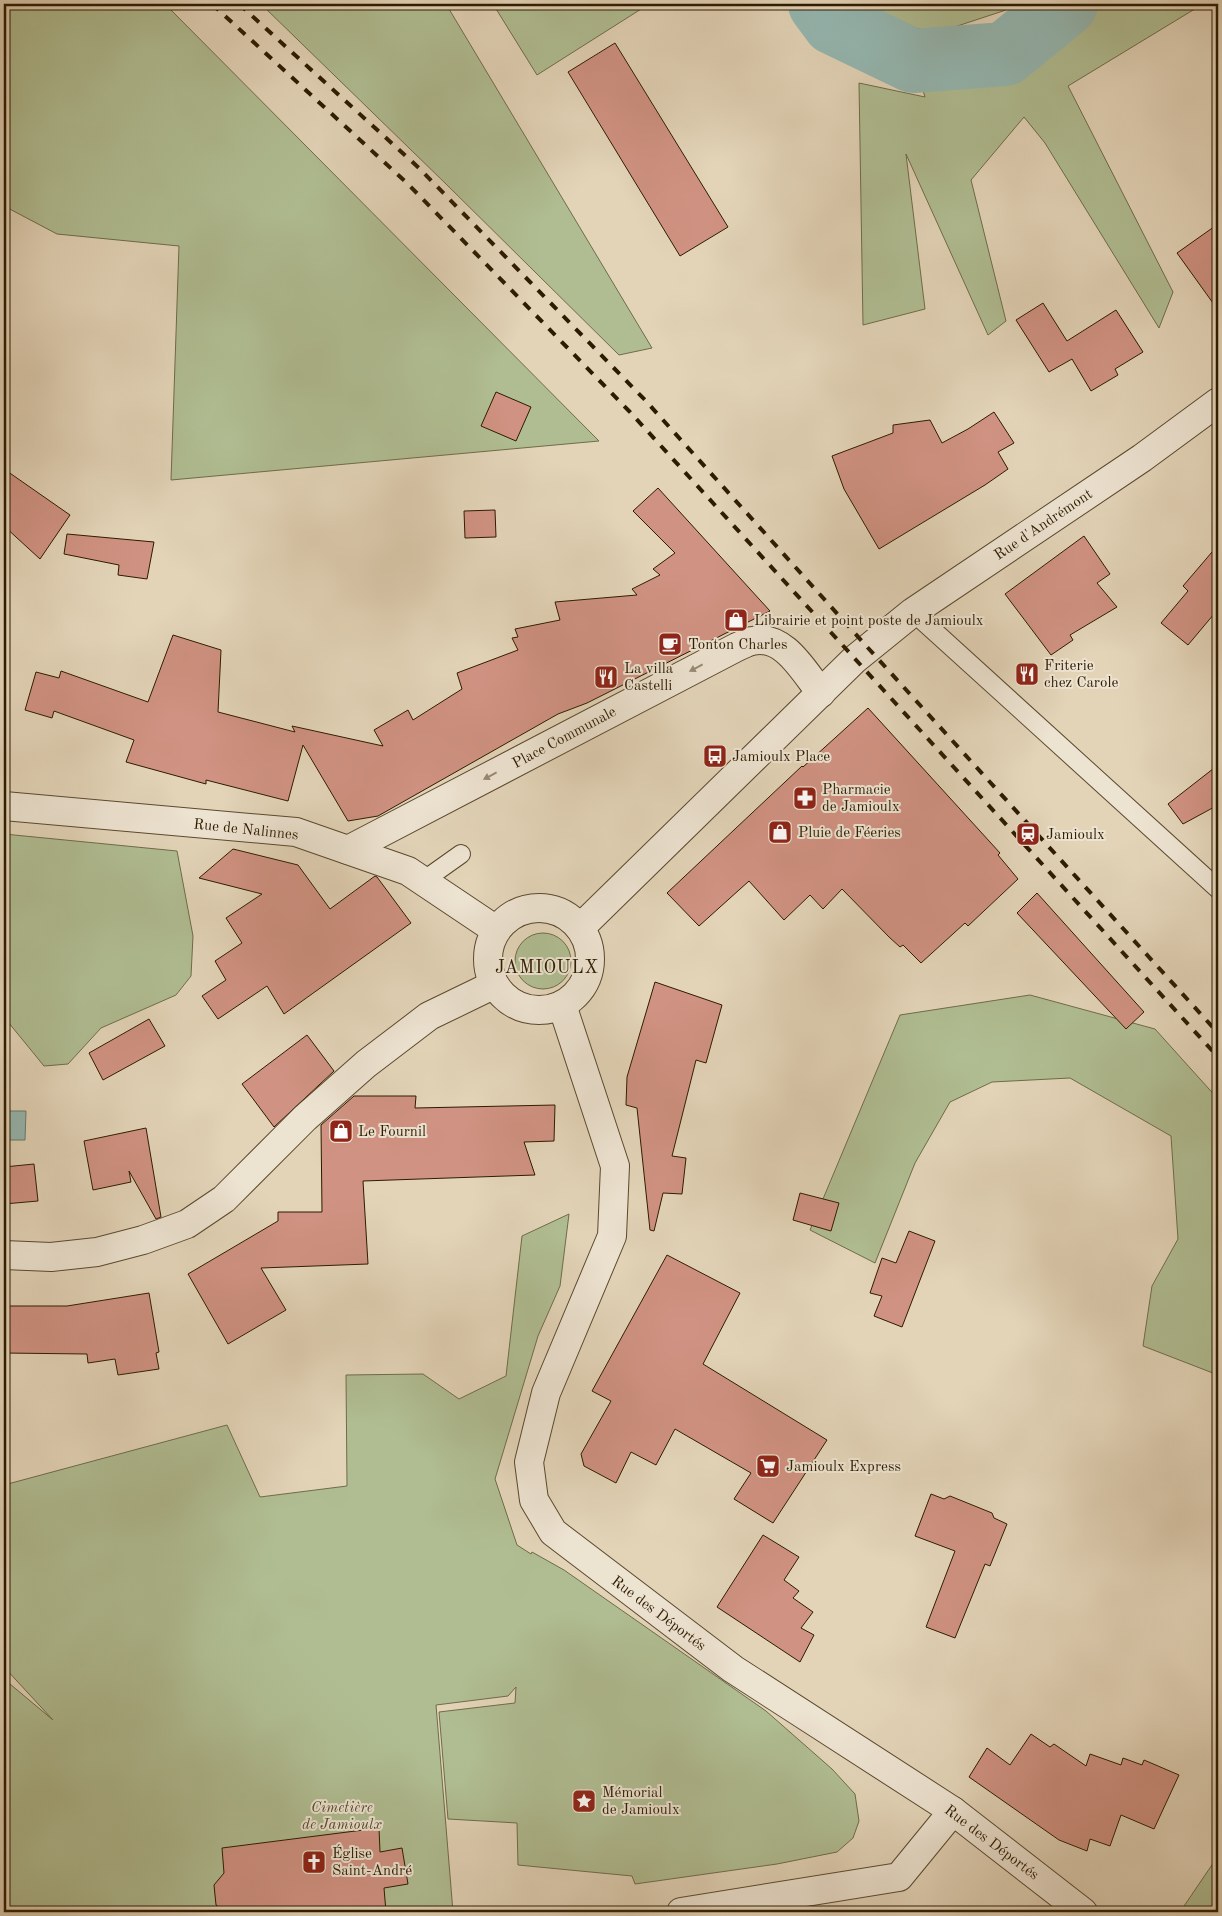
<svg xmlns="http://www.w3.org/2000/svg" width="1222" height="1916" font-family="'Old Standard TT',serif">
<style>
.green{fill:#b0bd92;stroke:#6e6c49}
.water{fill:#95b8b2;stroke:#6b796b}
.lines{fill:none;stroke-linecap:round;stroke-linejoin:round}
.river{stroke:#95b8b2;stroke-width:64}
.building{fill:#d09282;stroke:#2d1b00}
.service-casing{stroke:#5a492e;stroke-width:20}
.minor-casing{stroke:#5a492e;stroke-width:30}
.tertiary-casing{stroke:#5a492e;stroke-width:30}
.service{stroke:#ede3d1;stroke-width:18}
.minor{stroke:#ede3d1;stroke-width:28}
.tertiary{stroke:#ede3d1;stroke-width:28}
.rail{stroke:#2d1b00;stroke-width:4;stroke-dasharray:9 9;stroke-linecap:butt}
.oneway{fill:#978973}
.labels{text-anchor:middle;stroke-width:4;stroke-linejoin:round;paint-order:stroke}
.street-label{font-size:15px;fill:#2d1b00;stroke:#ede3d1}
.poi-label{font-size:15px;fill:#2d1b00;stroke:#ede3d1;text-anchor:start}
.park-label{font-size:15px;font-style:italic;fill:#544c2c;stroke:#ede3d1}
.quarter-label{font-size:18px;letter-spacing:1px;fill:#2d1b00;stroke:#ede3d1}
</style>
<rect width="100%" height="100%" fill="#e3d4b8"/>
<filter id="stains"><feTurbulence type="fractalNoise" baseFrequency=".004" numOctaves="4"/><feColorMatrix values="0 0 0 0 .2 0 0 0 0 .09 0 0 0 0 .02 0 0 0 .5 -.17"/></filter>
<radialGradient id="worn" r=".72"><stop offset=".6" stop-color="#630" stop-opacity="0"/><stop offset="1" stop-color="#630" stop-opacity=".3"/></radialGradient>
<!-- green -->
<g class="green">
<path d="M4,4H165L599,441L171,480L179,246L57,234L4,206Z"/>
<path d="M261,4H446L652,348L619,355L446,184Z"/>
<path d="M493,4H649L537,75Z"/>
<path d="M834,4H920L933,7L940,4H1021L1003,11L936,33L833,8Z"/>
<path d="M1094,4H1203L1068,86L1173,292L1159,328L1045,143L1024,117L971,180L1006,321L988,335L906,154L925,309L863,325L859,83L925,97L911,52L1058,25Z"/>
<path d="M4,834L177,851L193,936L191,976L176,995L101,1028L68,1064L44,1066L4,1017Z"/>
<circle cx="543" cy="961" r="28"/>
<path d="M1030,995L1155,1029L1218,1099V1375L1143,1346L1152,1286L1178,1239L1171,1136L1070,1078L992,1082L950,1102L915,1163L875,1263L810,1230L900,1015Z"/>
<path d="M569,1214L560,1286L538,1336L495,1479L517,1545L531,1554L532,1552L564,1570L766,1711L832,1769L855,1794L859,1821L853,1838L837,1852L777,1864L635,1884L632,1876L518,1865L517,1823L448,1819L439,1712L515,1703L516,1687L508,1696L436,1705L453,1912H4V1679L53,1720L4,1667V1485L227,1425L260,1497L347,1486L346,1375L423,1374L459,1399L506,1376L522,1236Z"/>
<path d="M1218,1856V1912H1180Z"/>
</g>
<!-- water -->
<path class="water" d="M4,1111H26L25,1140H4Z"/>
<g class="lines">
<!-- river -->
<path class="river" d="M820,4L834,23L913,61L1005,54L1066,4"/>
</g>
<!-- building -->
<g class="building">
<path d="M615,43L728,227L680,256L568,72Z"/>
<path d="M1218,224V310L1177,253Z"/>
<path d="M1043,303L1067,341L1116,310L1143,352L1115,369L1118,375L1091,391L1072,359L1049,372L1016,320Z"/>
<path d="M496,392L531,407L516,441L481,426Z"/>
<path d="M994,412L1014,443L998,452L1008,469L985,485L879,549L844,489L832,456L893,433V425L930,420L942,443L968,429Z"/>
<path d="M4,469L70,515L40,559L4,526Z"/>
<path d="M658,488L770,611L587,703L558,714L378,816L348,821L303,745L288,801L206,780V784L126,762L134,740L54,711L52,718L25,710L36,672L59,678L61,671L148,702L173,635L221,650L218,712L295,732L292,726L383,746L374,730L408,710L413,720L462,689L457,673L518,650L512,638L518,637L515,629L560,620L555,602L637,595L632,589L660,575L653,569L675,553L633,511Z"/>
<path d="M495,510L496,537L465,538L464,511Z"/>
<path d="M67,534L154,542L147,579L118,575L119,565L64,554Z"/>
<path d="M1084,536L1110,574L1097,583L1117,607L1070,635L1073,640L1051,655L1005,594Z"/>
<path d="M1218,545V618L1214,614L1188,645L1161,623L1188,591L1183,586Z"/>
<path d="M868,708L1000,853L998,855L1018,879L968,926L965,923L921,963L903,945L900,947L889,937L842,889L823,909L810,895L784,920L749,881L699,926L667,893L802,766L803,767Z"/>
<path d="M1218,765V805L1183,824L1168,804Z"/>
<path d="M233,849L298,865L330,909L375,876L377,877L411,923L284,1014L267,986L218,1019L202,996L226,980L215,961L242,943L226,918L262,894L199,878Z"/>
<path d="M1037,893L1144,1012L1126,1029L1017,913Z"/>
<path d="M655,982L722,1005L706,1063L696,1060L672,1156L686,1158L682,1194L663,1193L654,1231L650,1230L637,1108L626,1105L627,1077Z"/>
<path d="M149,1019L165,1046L103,1080L89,1053Z"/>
<path d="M307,1035L334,1071L274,1127L242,1084Z"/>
<path d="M354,1096H416L415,1108L555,1105L554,1141L524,1142L535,1175L363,1181L368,1264L261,1268L286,1310L228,1344L188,1274L278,1221V1212H322L321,1125Z"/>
<path d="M146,1128L161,1217L156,1219L129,1171L131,1182L93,1190L84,1141Z"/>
<path d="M34,1164L38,1201L4,1204V1167Z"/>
<path d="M800,1193L839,1203L831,1231L793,1220Z"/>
<path d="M909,1231L935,1241L902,1327L874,1316L882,1296L870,1293L882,1258L896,1263Z"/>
<path d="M667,1255L740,1293L703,1364L827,1440L773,1523L734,1499L751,1473L675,1429L656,1465L631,1452L616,1483L584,1466L581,1454L611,1401L592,1391Z"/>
<path d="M149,1293L159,1352L156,1353L159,1369L118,1375L115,1359L88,1363L87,1354L4,1353V1306H67Z"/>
<path d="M931,1494L944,1499L950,1496L992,1513L994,1518L1007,1524L990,1566L985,1564L955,1638L926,1627L955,1551L915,1536Z"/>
<path d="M763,1535L799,1557L784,1580L799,1591L793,1598L813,1612L801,1628L814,1635L800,1662L717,1607Z"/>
<path d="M1031,1734L1050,1747L1054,1744L1086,1766L1090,1754L1121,1765L1123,1758L1142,1765L1144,1760L1179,1775L1154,1829L1121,1815L1110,1846L1090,1839L1087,1851L1059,1840L969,1777L987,1748L1010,1765Z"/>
<path d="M379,1828L380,1852L402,1848L408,1884L384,1888L386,1912H226L216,1905L214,1885L224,1873L222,1848Z"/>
</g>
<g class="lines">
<!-- service casing -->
<g class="service-casing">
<g id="service">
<path d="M913,612L1218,889"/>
<path d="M423,881L461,854"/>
</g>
</g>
<!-- minor casing -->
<g class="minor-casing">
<g id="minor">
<path d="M348,850L737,647C742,645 747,642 752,641C784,633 804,672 821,693"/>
<path d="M4,1255L51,1257L97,1252L143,1240L187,1224L224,1199L305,1118L366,1064L429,1016L493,985"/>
<path d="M681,1912L899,1877L953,1811"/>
</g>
</g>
<!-- tertiary casing -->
<g class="tertiary-casing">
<g id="tertiary">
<path d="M4,806L296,832L408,871L496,930"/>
<circle cx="539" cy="959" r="51"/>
<path d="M580,928L855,659L913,612L1142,458L1218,402"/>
<path d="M562,1005L615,1166L612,1236L546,1393L529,1462L534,1500L553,1532L733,1669L953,1811L1083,1912"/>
</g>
</g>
<!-- service -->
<use href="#service" class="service"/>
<!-- minor -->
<use href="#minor" class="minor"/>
<!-- tertiary -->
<use href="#tertiary" class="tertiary"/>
<!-- rail -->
<g class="rail">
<path d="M212,4L408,184L630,412L1218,1057"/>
<path d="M239,4L419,168L645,400L869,649L1218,1033"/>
</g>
</g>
<!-- one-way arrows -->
<defs><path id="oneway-solid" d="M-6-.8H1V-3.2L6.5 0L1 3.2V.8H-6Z" transform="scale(1.25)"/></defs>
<g class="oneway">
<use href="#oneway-solid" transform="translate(696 668) rotate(152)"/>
<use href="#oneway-solid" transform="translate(490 776) rotate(152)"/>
</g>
<!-- icons -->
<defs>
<g id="shop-square" transform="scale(1.25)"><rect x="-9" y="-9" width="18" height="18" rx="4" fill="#8f2418" stroke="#ede3d1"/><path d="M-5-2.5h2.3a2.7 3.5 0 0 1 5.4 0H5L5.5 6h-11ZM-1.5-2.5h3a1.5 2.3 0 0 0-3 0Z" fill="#fff"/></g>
<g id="cafe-square" transform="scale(1.25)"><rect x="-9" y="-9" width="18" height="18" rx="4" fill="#8f2418" stroke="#ede3d1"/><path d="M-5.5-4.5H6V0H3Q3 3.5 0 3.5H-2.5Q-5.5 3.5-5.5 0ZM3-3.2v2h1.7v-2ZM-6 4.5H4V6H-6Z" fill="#fff"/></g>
<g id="restaurant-square" transform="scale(1.25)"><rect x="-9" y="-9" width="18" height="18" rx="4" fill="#8f2418" stroke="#ede3d1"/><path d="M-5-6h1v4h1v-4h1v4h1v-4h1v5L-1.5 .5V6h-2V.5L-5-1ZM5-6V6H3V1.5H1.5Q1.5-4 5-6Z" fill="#fff"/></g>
<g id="bus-square" transform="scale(1.25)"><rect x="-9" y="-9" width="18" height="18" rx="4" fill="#8f2418" stroke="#ede3d1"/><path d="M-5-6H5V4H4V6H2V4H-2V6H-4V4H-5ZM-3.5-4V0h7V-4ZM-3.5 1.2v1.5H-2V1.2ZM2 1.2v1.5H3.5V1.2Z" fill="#fff"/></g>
<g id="pharmacy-square" transform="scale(1.25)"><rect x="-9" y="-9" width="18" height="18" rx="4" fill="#8f2418" stroke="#ede3d1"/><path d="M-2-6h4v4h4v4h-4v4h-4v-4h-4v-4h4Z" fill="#fff"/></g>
<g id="station-square" transform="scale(1.25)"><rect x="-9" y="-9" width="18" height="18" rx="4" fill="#8f2418" stroke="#ede3d1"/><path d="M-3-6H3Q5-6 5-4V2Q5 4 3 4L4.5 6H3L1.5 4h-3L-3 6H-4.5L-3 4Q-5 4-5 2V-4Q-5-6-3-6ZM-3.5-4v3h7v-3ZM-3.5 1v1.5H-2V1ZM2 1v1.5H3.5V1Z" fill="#fff"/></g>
<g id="supermarket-square" transform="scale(1.25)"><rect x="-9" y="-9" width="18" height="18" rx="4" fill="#8f2418" stroke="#ede3d1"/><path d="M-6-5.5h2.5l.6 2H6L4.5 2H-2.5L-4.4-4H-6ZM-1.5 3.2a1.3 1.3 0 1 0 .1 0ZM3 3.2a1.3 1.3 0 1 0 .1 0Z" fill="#fff"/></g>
<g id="sight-square" transform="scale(1.25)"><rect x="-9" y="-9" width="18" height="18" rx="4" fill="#8f2418" stroke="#ede3d1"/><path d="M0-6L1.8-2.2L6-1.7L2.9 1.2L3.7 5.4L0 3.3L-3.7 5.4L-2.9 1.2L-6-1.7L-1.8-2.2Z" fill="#fff"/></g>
<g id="church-square" transform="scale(1.25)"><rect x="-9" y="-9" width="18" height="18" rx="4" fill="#8f2418" stroke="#ede3d1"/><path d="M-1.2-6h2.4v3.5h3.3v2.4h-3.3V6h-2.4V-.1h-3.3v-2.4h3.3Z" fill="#fff"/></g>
</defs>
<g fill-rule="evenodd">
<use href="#shop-square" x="736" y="620"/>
<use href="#cafe-square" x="670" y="644"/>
<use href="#restaurant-square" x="1027" y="674"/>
<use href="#restaurant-square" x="606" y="677"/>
<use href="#bus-square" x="715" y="756"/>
<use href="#pharmacy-square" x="805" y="798"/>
<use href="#shop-square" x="780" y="832"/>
<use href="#station-square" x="1028" y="834"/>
<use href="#shop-square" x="341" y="1131"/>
<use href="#supermarket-square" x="768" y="1466"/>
<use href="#sight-square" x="584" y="1801"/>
<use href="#church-square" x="314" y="1862"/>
</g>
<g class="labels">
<!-- street labels -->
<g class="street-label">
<text transform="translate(1043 524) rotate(-34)" y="5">Rue d'Andrémont</text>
<text transform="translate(564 737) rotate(-28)" y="5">Place Communale</text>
<text transform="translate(246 829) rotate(6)" y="5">Rue de Nalinnes</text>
<text transform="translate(659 1613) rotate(37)" y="5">Rue des Déportés</text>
<text transform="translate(992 1842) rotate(37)" y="5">Rue des Déportés</text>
</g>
<!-- poi labels -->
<g class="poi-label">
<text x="754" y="625">Librairie et point poste de Jamioulx</text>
<text x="688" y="649">Tonton Charles</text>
<text x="1044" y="670">Friterie<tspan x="1044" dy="17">chez Carole</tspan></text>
<text x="624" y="673">La villa<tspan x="624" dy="17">Castelli</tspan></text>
<text x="732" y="761">Jamioulx Place</text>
<text x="822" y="794">Pharmacie<tspan x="822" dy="17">de Jamioulx</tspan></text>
<text x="798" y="837">Pluie de Féeries</text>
<text x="1046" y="839">Jamioulx</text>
<text x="358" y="1136">Le Fournil</text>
<text x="786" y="1471">Jamioulx Express</text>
<text x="602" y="1797">Mémorial<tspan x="602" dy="17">de Jamioulx</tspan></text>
<text x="332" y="1858">Église<tspan x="332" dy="17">Saint-André</tspan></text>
</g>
<!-- park labels -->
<g class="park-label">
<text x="342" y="1812">Cimetière<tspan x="342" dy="17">de Jamioulx</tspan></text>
</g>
<!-- quarter labels -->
<g class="quarter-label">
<text x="547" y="973">JAMIOULX</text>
</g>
</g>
<!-- margin -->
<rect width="1222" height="1916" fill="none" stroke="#e3d4b8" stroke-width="20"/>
<rect x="5" y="5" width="1212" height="1906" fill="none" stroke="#2d1b00" stroke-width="2.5"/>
<rect x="10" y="10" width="1202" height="1896" fill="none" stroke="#2d1b00"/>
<rect width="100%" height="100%" filter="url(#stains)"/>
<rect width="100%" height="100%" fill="url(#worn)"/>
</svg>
